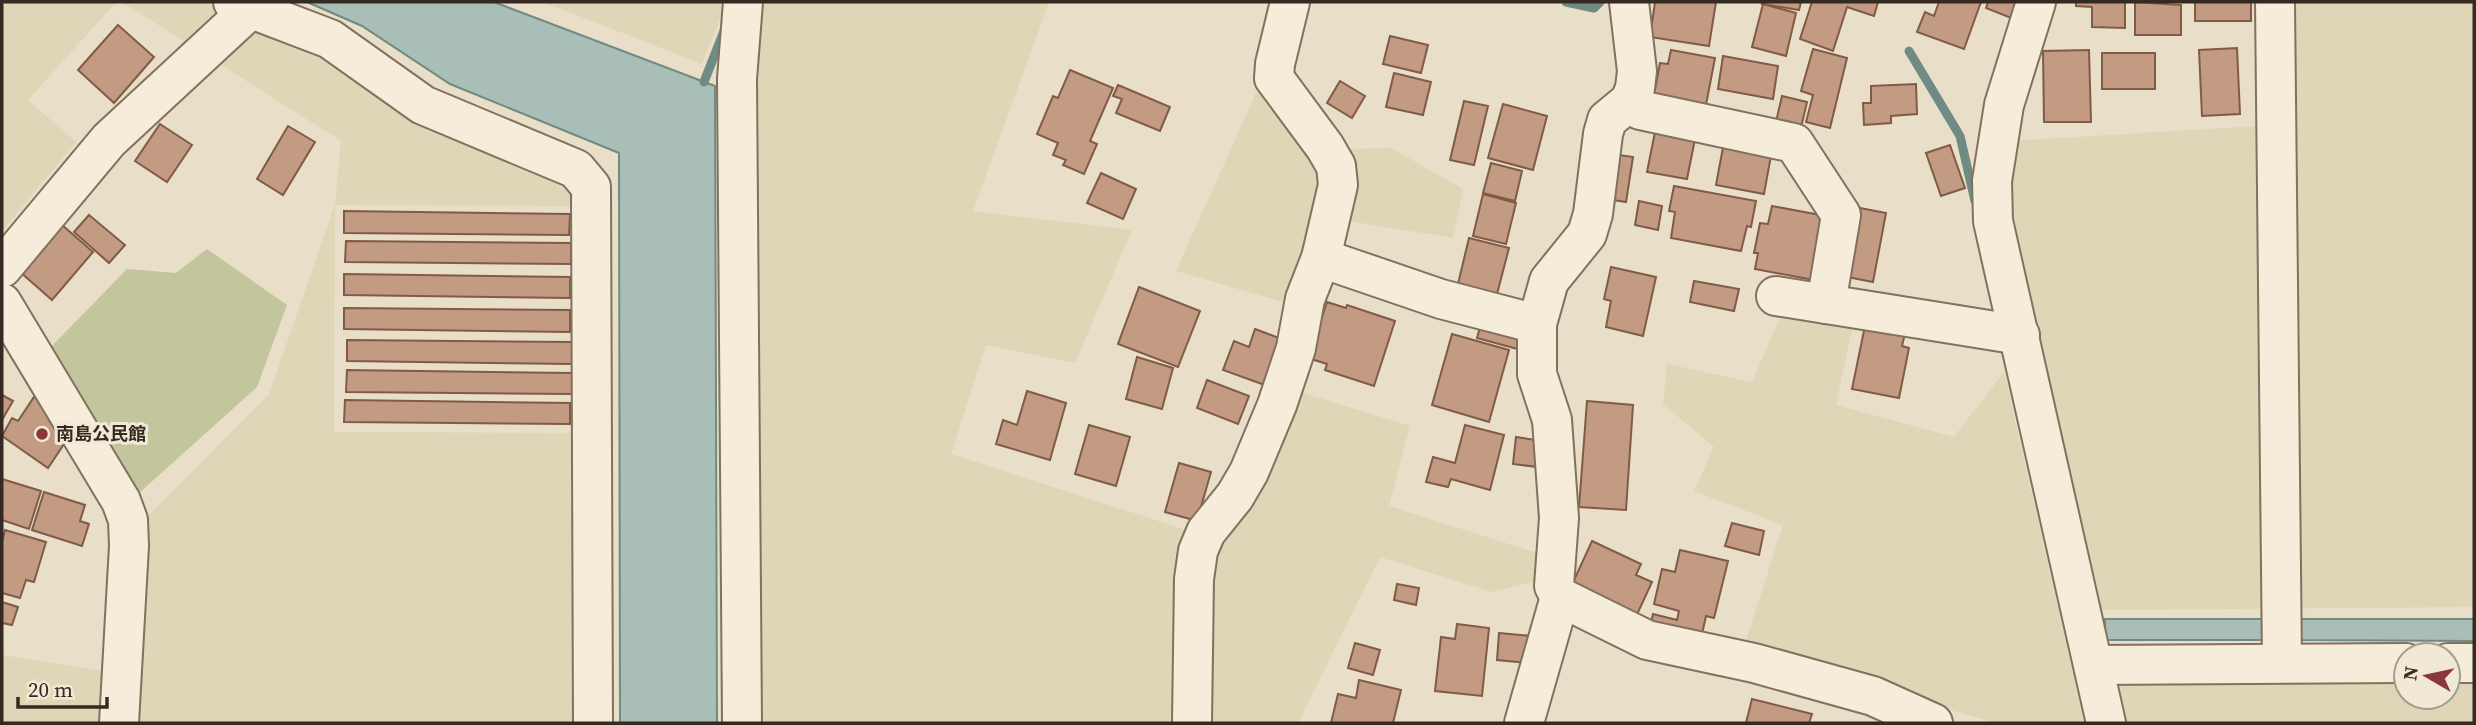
<svg xmlns="http://www.w3.org/2000/svg" width="2476" height="725" font-family="'Source Serif 4','Noto Sans JP',serif">
<style>
.farmland{fill:#ded6b6}
.green{fill:#c3c69d}
.water{fill:#a8beb6;stroke:#708b83;stroke-width:2}
.lines{fill:none;stroke-linecap:round;stroke-linejoin:round}
.stream{stroke:#708b83;stroke-width:9}
.building{fill:#c39a82;stroke:#7f5b48;stroke-width:2}
.minor-casing{stroke:#83705f;stroke-width:42}
.minor{stroke:#f5ecda;stroke-width:38}
.poi-dot{fill:#8b363b;stroke:#f2e8d6;stroke-width:2.5}
.labels{text-anchor:middle;stroke-width:6;stroke-linejoin:round;paint-order:stroke}
.poi-label{font-size:18px;font-weight:bold;fill:#352a21;stroke:#f2e8d6;text-anchor:start}
</style>
<rect width="100%" height="100%" fill="#e9dec8"/>
<!-- farmland -->
<g class="farmland">
<path d="M2,2H116L28,100L76,142L2,231Z"/>
<path d="M122,2H214L323,45L561,176L585,206L335,205L334,432L584,433V723H133L143,521L269,394L335,205L341,141Z"/>
<path d="M543,2H722L721,16L702,64Z"/>
<path d="M755,2H1049L973,211L1132,230L1075,363L986,345L951,454L1220,541L1300,392L1410,426L1389,506L1537,553L1536,581L1492,592L1380,557L1298,723H755Z"/>
<path d="M2287,2H2474V607L2095,610L2007,222L2010,141L2289,124Z"/>
<path d="M1257,91L1314,150L1391,148L1463,189L1453,238L1324,217L1294,305L1176,271Z"/>
<path d="M1781,315L1854,319L1836,405L1954,437L2004,372L2084,723H1996L1743,650L1783,525L1694,491L1714,447L1663,404L1667,364L1752,382Z"/>
<path d="M2,655L109,672L107,723H2Z"/>
<path d="M2448,677H2474V723H2119L2108,679L2406,678V697H2448Z"/>
</g>
<!-- green -->
<path class="green" d="M207,249L287,305L257,387L138,494L48,350L127,269L176,273Z"/>
<!-- water -->
<g class="water">
<path d="M307,2H494L715,86L717,723H620L619,153L450,84L362,26Z"/>
<rect x="2105" y="619" width="159" height="21"/>
<path d="M2300,619H2474V641L2300,640Z"/>
</g>
<g class="lines">
<!-- stream -->
<g class="stream">
<path d="M1566,2L1594,8L1600,2"/>
<path d="M1909,51L1960,136L1975,201"/>
<path d="M704,82L724,31"/>
</g>
</g>
<!-- building -->
<g class="building">
<path d="M1655,2H1716L1709,46L1650,37Z"/>
<path d="M1763,2H1801L1799,10L1762,4Z"/>
<path d="M1812,2H1878L1874,16L1847,7L1833,51L1800,39Z"/>
<path d="M1939,2H1981L1964,49L1917,32L1925,12L1934,16Z"/>
<path d="M1988,2H2017L2011,18L1986,8Z"/>
<path d="M2076,2H2125V28L2092,27V7L2076,6Z"/>
<path d="M2135,2L2181,5V35H2135Z"/>
<rect x="2195" y="2" width="56" height="19"/>
<path d="M1763,4L1796,13L1786,56L1752,47Z"/>
<path d="M118,25L154,57L114,103L78,70Z"/>
<path d="M1390,36L1428,45L1421,73L1383,64Z"/>
<path d="M2237,48L2240,114L2202,116L2199,50Z"/>
<path d="M1813,49L1847,58L1830,128L1806,122L1813,95L1801,91Z"/>
<path d="M1671,50L1715,58L1705,110L1653,100L1660,63L1668,64Z"/>
<path d="M2089,50L2091,122H2044L2043,51Z"/>
<rect x="2102" y="53" width="53" height="36"/>
<path d="M1723,56L1778,66L1773,99L1718,89Z"/>
<path d="M1070,70L1113,88L1090,141L1097,144L1084,174L1063,165L1066,160L1053,155L1058,143L1037,134L1053,96L1058,98Z"/>
<path d="M1394,73L1431,82L1423,115L1386,107Z"/>
<path d="M1340,81L1365,96L1352,118L1327,103Z"/>
<path d="M1916,84L1917,114L1891,116V123L1864,125L1863,103H1871V86Z"/>
<path d="M1118,85L1170,107L1160,131L1116,113L1122,99L1113,96Z"/>
<path d="M1782,96L1807,102L1800,132L1775,126Z"/>
<path d="M1464,101L1488,106L1474,165L1450,160Z"/>
<path d="M1503,104L1547,116L1533,170L1488,158Z"/>
<path d="M160,124L192,145L167,182L135,161Z"/>
<path d="M288,126L315,142L283,195L257,179Z"/>
<path d="M1655,132L1695,139L1687,179L1647,172Z"/>
<path d="M1724,142L1772,150L1764,194L1716,185Z"/>
<path d="M1950,145L1965,188L1941,196L1926,153Z"/>
<path d="M1613,154L1633,157L1626,202L1606,199Z"/>
<path d="M1491,163L1522,171L1515,201L1483,193Z"/>
<path d="M1101,173L1136,189L1123,219L1087,203Z"/>
<path d="M1674,186L1756,201L1751,227L1747,226L1741,251L1671,238L1675,212L1669,211Z"/>
<path d="M1483,194L1516,203L1506,244L1473,236Z"/>
<path d="M1639,201L1662,206L1658,230L1635,225Z"/>
<path d="M1772,206L1826,216L1814,280L1755,269L1758,253H1754L1760,223L1768,224Z"/>
<path d="M1860,208L1886,213L1873,282L1847,277Z"/>
<path d="M344,211L570,214L569,235L344,233Z"/>
<path d="M89,215L125,245L109,263L74,232Z"/>
<path d="M61,224L93,252L52,300L20,272Z"/>
<path d="M1469,238L1509,248L1496,298L1457,288Z"/>
<path d="M346,241L571,243V264L345,262Z"/>
<path d="M1611,267L1656,277L1643,336L1606,327L1611,301L1604,299Z"/>
<path d="M344,274L570,277V298L344,295Z"/>
<path d="M1694,281L1739,289L1734,311L1690,302Z"/>
<path d="M1139,287L1200,311L1178,367L1118,344Z"/>
<path d="M1327,302L1346,308L1347,305L1395,321L1374,386L1325,370L1327,364L1308,358Z"/>
<path d="M344,308L570,310V332L344,329Z"/>
<path d="M1483,317L1527,329L1521,350L1477,338Z"/>
<path d="M1866,321L1906,329L1902,346L1909,348L1899,398L1852,389Z"/>
<path d="M1255,329L1287,341L1270,387L1223,370L1234,341L1249,347Z"/>
<path d="M1452,334L1509,350L1489,422L1432,405Z"/>
<path d="M347,340L572,342V364L347,361Z"/>
<path d="M1137,357L1173,368L1162,409L1126,399Z"/>
<path d="M347,370L572,373V394L346,392Z"/>
<path d="M1207,380L1249,396L1238,424L1197,408Z"/>
<path d="M1027,391L1066,403L1050,460L996,444L1003,420L1017,425Z"/>
<path d="M2,395L13,401L2,420Z"/>
<path d="M34,397L55,411L49,421L70,435L48,468L2,436L12,418L18,421Z"/>
<path d="M345,400L570,403V424L344,422Z"/>
<path d="M1587,401L1633,405L1626,510L1579,507Z"/>
<path d="M1089,425L1130,437L1116,486L1075,474Z"/>
<path d="M1465,425L1504,435L1490,490L1451,479L1448,487L1426,482L1433,457L1455,463Z"/>
<path d="M1516,437L1548,442L1545,468L1513,464Z"/>
<path d="M1179,463L1211,472L1197,521L1165,512Z"/>
<path d="M2,479L41,491L29,529L2,520Z"/>
<path d="M44,492L85,505L80,521L89,524L82,546L32,530Z"/>
<path d="M1732,523L1764,531L1759,555L1725,546Z"/>
<path d="M5,530L46,542L34,582L26,580L20,598L2,593V542Z"/>
<path d="M1592,541L1641,564L1636,575L1652,582L1634,621L1569,591Z"/>
<path d="M1680,550L1728,561L1714,618L1706,616L1700,643L1649,631L1653,614L1677,620L1679,611L1654,604L1662,569L1675,572Z"/>
<path d="M1397,584L1419,588L1416,605L1394,600Z"/>
<path d="M2,602L18,607L12,625L2,623Z"/>
<path d="M1457,624L1489,628L1482,696L1435,691L1441,637L1455,639Z"/>
<path d="M1499,633L1532,636L1530,663L1497,660Z"/>
<path d="M1355,643L1380,650L1373,675L1348,668Z"/>
<path d="M1359,680L1401,690L1393,723H1331L1338,694L1356,698Z"/>
<path d="M1752,699L1812,714L1809,723H1746Z"/>
</g>
<g class="lines">
<!-- minor casing -->
<g class="minor-casing">
<g id="minor">
<path d="M233,2L330,39L423,105L576,169L591,187L593,723"/>
<path d="M1629,2L1637,71L1635,88L1630,101L1607,120L1603,134L1593,214L1587,234L1549,281L1537,324V374L1552,420L1559,518L1554,586L1560,597L1647,640L1754,663L1873,696L1933,723"/>
<path d="M2036,2L2004,105L1992,181L1993,221L2106,723"/>
<path d="M2275,2L2282,663"/>
<path d="M1630,101L1640,110L1794,143L1841,215L1826,304"/>
<path d="M1321,258L1441,299L1537,324"/>
<path d="M2,268L109,140L258,2"/>
<path d="M1776,296L2020,335"/>
<path d="M2,303L121,501L128,520L129,546L119,723"/>
<path d="M2448,663H2474"/>
<path d="M2094,665L2406,663"/>
<path d="M742,723L737,79L743,2"/>
<path d="M1192,723L1194,579L1198,551L1206,532L1235,496L1249,472L1277,405L1296,348L1305,299L1321,258L1338,185L1336,166L1325,147L1274,78L1275,64L1290,2"/>
<path d="M1524,723L1560,597"/>
</g>
</g>
<!-- minor -->
<use href="#minor" class="minor"/>
</g>
<!-- markers -->
<circle class="poi-dot" cx="42" cy="434" r="7"/>
<g class="labels">
<!-- poi labels -->
<g class="poi-label">
<text x="56" y="440">南島公民館</text>
</g>
</g>
<!-- border -->
<rect width="2476" height="725" fill="none" stroke="#352a21" stroke-width="7"/>
<!-- north arrow -->
<g transform="translate(2427 676) rotate(279)"><circle r="33" fill="#f2e8d6" stroke="#a69c8e" stroke-width="2"/>
<path d="M0-5L12 26L0 18L-12 26Z" fill="#8b363b"/>
<text y="-10" font-size="19" font-weight="bold" text-anchor="middle" fill="#352a21">N</text>
</g>
<!-- scale -->
<path d="M18 697v10h89v-10" fill="none" stroke="#352a21" stroke-width="3.5"/>
<text x="28" y="697" font-size="21" fill="#352a21" stroke="#f2e8d6" stroke-width="5" paint-order="stroke">20 m</text>
</svg>
